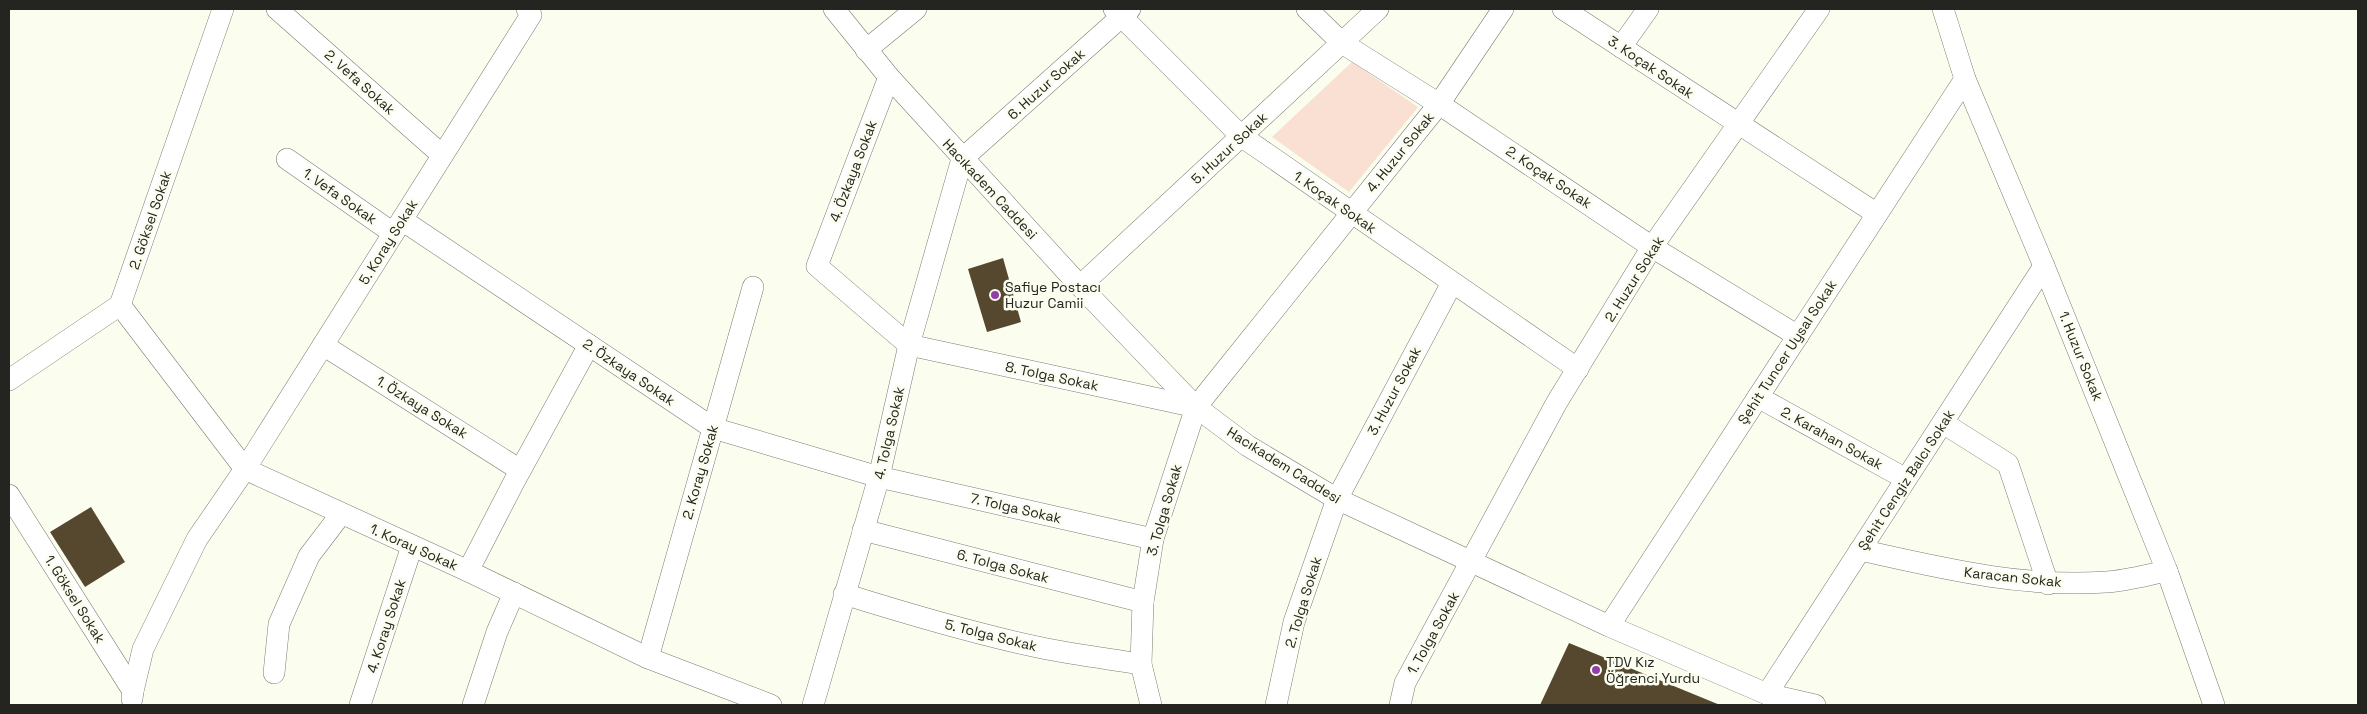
<svg xmlns="http://www.w3.org/2000/svg" width="2367" height="714" font-family="'Space Grotesk',sans-serif">
<style>
.green{fill:#f9e0d2}
.building{fill:#56482e}
.lines{fill:none;stroke-linecap:round;stroke-linejoin:round}
.street-casing{stroke:#7b7d70;stroke-width:22}
.street{stroke:#fff;stroke-width:21}
.poi-dot{fill:#923daa;stroke:#fbfdef;stroke-width:2}
.labels{text-anchor:middle;stroke-width:5;stroke-linejoin:round;paint-order:stroke}
.street-label{font-size:14px;fill:#242520;stroke:#fbfdef}
.poi-label{font-size:14px;fill:#242520;stroke:#fbfdef;text-anchor:start}
</style>
<rect width="100%" height="100%" fill="#fbfdef"/>
<!-- green -->
<path class="green" d="M1352,62L1418,107L1349,192L1272,137Z"/>
<!-- building -->
<g class="building">
<path d="M1003,258L1021,322L987,332L968,269Z"/>
<path d="M91,507L125,562L85,587L50,532Z"/>
<path d="M1569,643L1720,705H1540Z"/>
</g>
<g class="lines">
<!-- street casing -->
<g class="street-casing">
<g id="street">
<path d="M277,9L442,155"/>
<path d="M834,9L889,77L1080,286L1196,407L1248,446L1337,499L1609,626L1767,694L1815,705"/>
<path d="M1114,9L1241,136L1578,369"/>
<path d="M1307,9L1342,43L1439,104L1652,247L1798,336"/>
<path d="M1563,9L1877,214"/>
<path d="M1943,9L1965,79L2044,266L2167,571L2214,705"/>
<path d="M1621,47L1648,9"/>
<path d="M866,50L916,9"/>
<path d="M889,77L817,266L909,345L1196,407"/>
<path d="M287,159L393,233"/>
<path d="M402,220L713,428L879,477L1153,539"/>
<path d="M1080,286L1378,9"/>
<path d="M120,305L245,469L468,571L648,658L771,705"/>
<path d="M323,345L520,470"/>
<path d="M9,380L120,305L223,9"/>
<path d="M1758,397L1906,479"/>
<path d="M1943,423L2008,464L2048,584"/>
<path d="M9,495L133,691L132,699"/>
<path d="M863,530L1143,602"/>
<path d="M1860,550C1941,568 2022,588 2106,582C2126,581 2147,575 2167,571"/>
<path d="M468,571L514,482L589,345"/>
<path d="M844,594C911,615 978,635 1047,649C1078,655 1110,659 1141,664"/>
<path d="M1609,626L1965,79"/>
<path d="M648,658L753,287"/>
<path d="M274,673L279,624L309,556L341,514"/>
<path d="M133,691L143,649L197,539L245,469L531,15L527,9"/>
<path d="M1767,694L2044,266"/>
<path d="M360,705L412,546"/>
<path d="M473,705L497,632L514,593"/>
<path d="M813,705L879,477L909,345L962,159L1130,9"/>
<path d="M1151,705L1141,664L1143,602L1153,539L1196,407L1439,104L1503,9"/>
<path d="M1276,705L1294,622L1337,499L1452,283"/>
<path d="M1400,705L1405,683L1557,402L1652,247L1819,9"/>
</g>
</g>
<!-- street -->
<use href="#street" class="street"/>
</g>
<!-- markers -->
<g class="poi-dot">
<circle cx="995" cy="295" r="5"/>
<circle cx="1596" cy="670" r="5"/>
</g>
<g class="labels">
<!-- street labels -->
<g class="street-label">
<text transform="translate(1651 67) rotate(34)" y="5">3. Koçak Sokak</text>
<text transform="translate(360 82) rotate(42)" y="5">2. Vefa Sokak</text>
<text transform="translate(1046 84) rotate(-42)" y="5">6. Huzur Sokak</text>
<text transform="translate(1229 148) rotate(-43)" y="5">5. Huzur Sokak</text>
<text transform="translate(1400 152) rotate(-51)" y="5">4. Huzur Sokak</text>
<text transform="translate(853 171) rotate(-69)" y="5">4. Özkaya Sokak</text>
<text transform="translate(1549 177) rotate(34)" y="5">2. Koçak Sokak</text>
<text transform="translate(990 189) rotate(47)" y="5">Hacıkadem Caddesi</text>
<text transform="translate(340 196) rotate(35)" y="5">1. Vefa Sokak</text>
<text transform="translate(1335 202) rotate(35)" y="5">1. Koçak Sokak</text>
<text transform="translate(150 220) rotate(-71)" y="5">2. Göksel Sokak</text>
<text transform="translate(388 242) rotate(-58)" y="5">5. Koray Sokak</text>
<text transform="translate(1634 279) rotate(-58)" y="5">2. Huzur Sokak</text>
<text transform="translate(1787 352) rotate(-57)" y="5">Şehit Tuncer Uysal Sokak</text>
<text transform="translate(2081 356) rotate(68)" y="5">1. Huzur Sokak</text>
<text transform="translate(629 372) rotate(34)" y="5">2. Özkaya Sokak</text>
<text transform="translate(1052 376) rotate(12)" y="5">8. Tolga Sokak</text>
<text transform="translate(1394 391) rotate(-62)" y="5">3. Huzur Sokak</text>
<text transform="translate(422 407) rotate(32)" y="5">1. Özkaya Sokak</text>
<text transform="translate(889 433) rotate(-77)" y="5">4. Tolga Sokak</text>
<text transform="translate(1832 438) rotate(29)" y="5">2. Karahan Sokak</text>
<text transform="translate(1284 465) rotate(32)" y="5">Hacıkadem Caddesi</text>
<text transform="translate(700 472) rotate(-74)" y="5">2. Koray Sokak</text>
<text transform="translate(1906 480) rotate(-57)" y="5">Şehit Cengiz Balcı Sokak</text>
<text transform="translate(1016 508) rotate(13)" y="5">7. Tolga Sokak</text>
<text transform="translate(1164 510) rotate(-74)" y="5">3. Tolga Sokak</text>
<text transform="translate(414 547) rotate(24)" y="5">1. Koray Sokak</text>
<text transform="translate(1003 566) rotate(15)" y="5">6. Tolga Sokak</text>
<text transform="translate(2013 577) rotate(6)" y="5">Karacan Sokak</text>
<text transform="translate(75 599) rotate(58)" y="5">1. Göksel Sokak</text>
<text transform="translate(1303 602) rotate(-73)" y="5">2. Tolga Sokak</text>
<text transform="translate(386 626) rotate(-72)" y="5">4. Koray Sokak</text>
<text transform="translate(1433 633) rotate(-61)" y="5">1. Tolga Sokak</text>
<text transform="translate(991 635) rotate(14)" y="5">5. Tolga Sokak</text>
</g>
<!-- poi labels -->
<g class="poi-label">
<text x="1005" y="292">Safiye Postacı<tspan x="1005" dy="16">Huzur Camii</tspan></text>
<text x="1606" y="667">TDV Kız<tspan x="1606" dy="16">Öğrenci Yurdu</tspan></text>
</g>
</g>
<!-- border -->
<rect width="2367" height="714" fill="none" stroke="#242520" stroke-width="20"/>
</svg>
